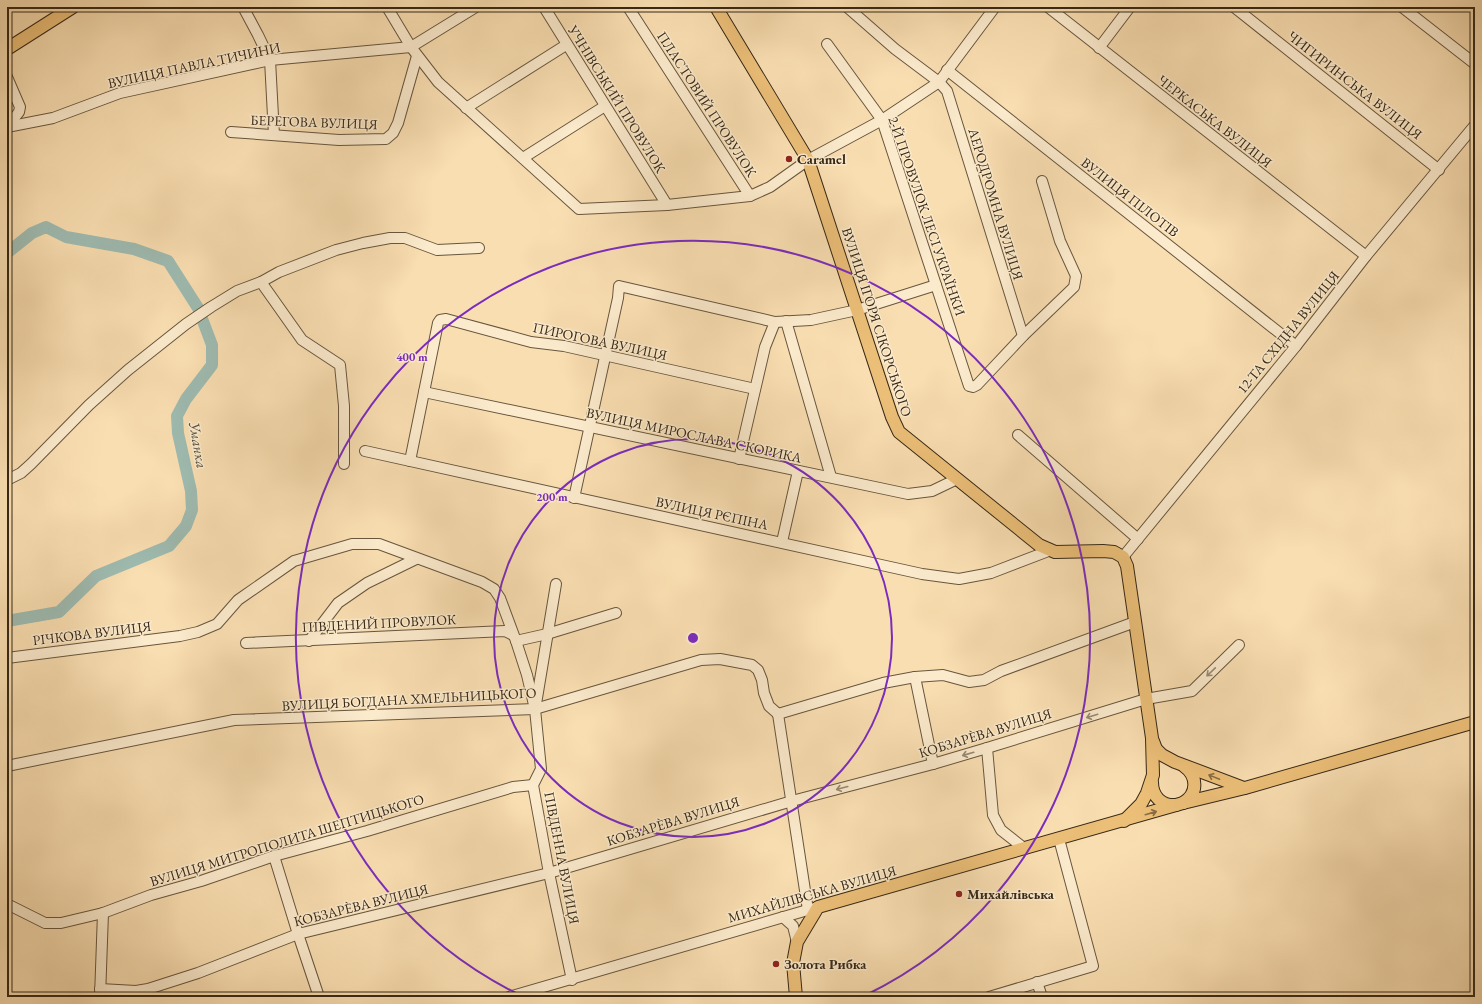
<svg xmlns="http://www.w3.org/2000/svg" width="1482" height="1004" font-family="'EB Garamond',serif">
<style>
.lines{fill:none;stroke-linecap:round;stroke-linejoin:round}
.river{stroke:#9ebbb1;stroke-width:12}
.minor-casing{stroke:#67563e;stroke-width:12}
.major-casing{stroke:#362817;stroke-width:14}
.minor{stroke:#fbeacc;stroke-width:10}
.major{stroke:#ecbf78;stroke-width:12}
.oneway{stroke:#988972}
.oneway2{stroke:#886c43}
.ring{fill:none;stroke:#7b2cbf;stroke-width:2}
.poi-dot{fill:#8f2418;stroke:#fbeacc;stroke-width:1.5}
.labels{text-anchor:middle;stroke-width:3;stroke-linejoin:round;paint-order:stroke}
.street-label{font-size:14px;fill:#362817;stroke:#fbeacc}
.poi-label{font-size:14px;font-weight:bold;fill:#362817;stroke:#fbeacc;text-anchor:start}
.water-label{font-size:15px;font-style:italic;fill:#504d3e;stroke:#fbeacc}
.centre{fill:#7b2cbf;stroke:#fbeacc;stroke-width:2}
.ring-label{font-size:12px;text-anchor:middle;font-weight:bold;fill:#7b2cbf;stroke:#fbeacc;stroke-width:3;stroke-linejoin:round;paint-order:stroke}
</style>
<rect width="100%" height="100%" fill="#f9deb1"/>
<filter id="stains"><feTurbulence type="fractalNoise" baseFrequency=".005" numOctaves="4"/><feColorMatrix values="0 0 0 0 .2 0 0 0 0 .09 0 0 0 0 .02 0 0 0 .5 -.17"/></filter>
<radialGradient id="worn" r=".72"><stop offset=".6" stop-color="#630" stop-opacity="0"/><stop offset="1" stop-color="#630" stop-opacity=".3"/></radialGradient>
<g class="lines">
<!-- river -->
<path class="river" d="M7,253L32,233L46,227L66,237L134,249L168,261L198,308L212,345V365L186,399L177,416L178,433L191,491L192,510L186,526L169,546L96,576L59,612L7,621"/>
<!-- minor casing -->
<g class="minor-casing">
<g id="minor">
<path d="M243,7L258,35L270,60L274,135"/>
<path d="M387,7L411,47L438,82L579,209L667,205L750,196L770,187L808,160L882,120L939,82L995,7"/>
<path d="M544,7L667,205"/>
<path d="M628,7L750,196"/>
<path d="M847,7L895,49L939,82L947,91L1023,336"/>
<path d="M1048,7L1366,256"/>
<path d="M1234,7L1439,170"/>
<path d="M1402,7L1475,64"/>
<path d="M827,44L882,120L969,386L973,387L977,385L1023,336L1074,287L1076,276L1060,241L1042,181"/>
<path d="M1099,48L1130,7"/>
<path d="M947,70L1296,346"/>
<path d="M7,77L20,107L19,112L8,126"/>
<path d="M466,108L566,45"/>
<path d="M7,127L53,118L120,93L270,60L411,47L476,7"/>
<path d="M231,132L339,140L386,139L393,133L398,123L417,56"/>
<path d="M523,158L605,106"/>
<path d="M261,282L302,340L340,365L344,406V464"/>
<path d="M786,321L831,477"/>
<path d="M424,392L908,494L932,491L957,479"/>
<path d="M1018,435L1138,539"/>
<path d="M365,451L922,574L959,579L991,573L1051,550"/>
<path d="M739,459L765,347L775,322"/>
<path d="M410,461L438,323L440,320L446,319L531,342L564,346L755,389"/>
<path d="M7,480L21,473L31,464L89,405L128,370L186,324L211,307L237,291L261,282L279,272L336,250L363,243L390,238H405L437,250L479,248"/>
<path d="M574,498L618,298L619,286L775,322L811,320L857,310L936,285"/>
<path d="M782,542L798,471"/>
<path d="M1123,557L1296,346L1366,256L1475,125"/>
<path d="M309,641L338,603L367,583L416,559"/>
<path d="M516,641L547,634L616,613"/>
<path d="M246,643L505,631L513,635"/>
<path d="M7,658L180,636L198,632L217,624L238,600L294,561L352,544H379L482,582L494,589L500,598L516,641L527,675L535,709L541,769L533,785L549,873L572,980"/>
<path d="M915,677L933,764"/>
<path d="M536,704L556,584"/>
<path d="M778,714L883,683L915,677L943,675L969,682L984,680L1001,671L1135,622"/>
<path d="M778,714L808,910"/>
<path d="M987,748L993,815L1001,830L1025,849"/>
<path d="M7,766L234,720L535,709L701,660L720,659L752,665L758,670L762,680L764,693L769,706L778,714"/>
<path d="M274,856L298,934L319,997"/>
<path d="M7,904L45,923H61L103,913L151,895L201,881L274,856L367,831L513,787L533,785"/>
<path d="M783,917L793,926L797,942"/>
<path d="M1037,982L1042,997"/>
<path d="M100,989L136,991L148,989L198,973L298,934L549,873L792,801L933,764L987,748L1146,699L1192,691L1239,645"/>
<path d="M100,997L103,913"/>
<path d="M509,997L818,907"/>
<path d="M989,997L1093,966L1059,839"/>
</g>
</g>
<!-- major casing -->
<g class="major-casing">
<g id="major">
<path d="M716,7L808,160L892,417L899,432L1039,545L1055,552L1103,551L1114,552L1123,557L1127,566L1152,738L1153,775L1147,793L1141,804L1124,821"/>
<path d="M7,49L73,7"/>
<path d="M1153,741L1156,749L1162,755L1175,762L1244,788"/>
<path d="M1152,782C1152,796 1161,806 1176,805"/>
<path d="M1183,803C1198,794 1198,776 1184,766"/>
<path d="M796,997L793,963L797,942L818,907L1183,803L1245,788L1475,722"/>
</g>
</g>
<!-- minor -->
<use href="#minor" class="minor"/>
<!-- major -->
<use href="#major" class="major"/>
</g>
<!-- one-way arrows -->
<defs><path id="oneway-shaft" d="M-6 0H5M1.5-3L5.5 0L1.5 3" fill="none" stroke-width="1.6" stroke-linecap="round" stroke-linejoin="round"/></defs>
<g class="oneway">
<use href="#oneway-shaft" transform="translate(1211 672) rotate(136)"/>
<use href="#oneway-shaft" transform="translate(1092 716) rotate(163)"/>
<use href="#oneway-shaft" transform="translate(968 754) rotate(164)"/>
<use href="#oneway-shaft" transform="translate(842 788) rotate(165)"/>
</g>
<g class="oneway2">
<use href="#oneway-shaft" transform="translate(1214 777) rotate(-158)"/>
<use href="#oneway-shaft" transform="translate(1151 813) rotate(-16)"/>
</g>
<!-- distance rings -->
<g class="ring">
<circle cx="693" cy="638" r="199"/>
<path d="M522 996A397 397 0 1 1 864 996"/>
</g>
<!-- markers -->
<g class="poi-dot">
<circle cx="789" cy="159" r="4"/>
<circle cx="959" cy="894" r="4"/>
<circle cx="776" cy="964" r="4"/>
</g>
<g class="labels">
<!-- street labels -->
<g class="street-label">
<text transform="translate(194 65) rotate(-12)" y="5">ВУЛИЦЯ ПАВЛА ТИЧИНИ</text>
<text transform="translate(1355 85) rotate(38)" y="5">ЧИГИРИНСЬКА ВУЛИЦЯ</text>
<text transform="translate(617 99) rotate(58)" y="5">УЧНІВСЬКИЙ ПРОВУЛОК</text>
<text transform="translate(707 104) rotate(57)" y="5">ПЛАСТОВИЙ ПРОВУЛОК</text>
<text transform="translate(1215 121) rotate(38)" y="5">ЧЕРКАСЬКА ВУЛИЦЯ</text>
<text transform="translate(314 122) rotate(2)" y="5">БЕРЕГОВА ВУЛИЦЯ</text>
<text transform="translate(1130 197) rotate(38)" y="5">ВУЛИЦЯ ПІЛОТІВ</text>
<text transform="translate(996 204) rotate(73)" y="5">АЕРОДРОМНА ВУЛИЦЯ</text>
<text transform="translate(927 216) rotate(71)" y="5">2-Й ПРОВУЛОК ЛЕСІ УКРАЇНКИ</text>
<text transform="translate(877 322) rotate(72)" y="5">ВУЛИЦЯ ІГОРЯ СІКОРСЬКОГО</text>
<text transform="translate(1288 332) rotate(-51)" y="5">12-ТА СХІДНА ВУЛИЦЯ</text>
<text transform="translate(600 341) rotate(12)" y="5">ПИРОГОВА ВУЛИЦЯ</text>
<text transform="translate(694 435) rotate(12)" y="5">ВУЛИЦЯ МИРОСЛАВА СКОРИКА</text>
<text transform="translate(712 513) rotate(12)" y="5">ВУЛИЦЯ РЄПІНА</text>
<text transform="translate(379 623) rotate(-3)" y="5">ПІВДЕНИЙ ПРОВУЛОК</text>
<text transform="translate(92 633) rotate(-7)" y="5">РІЧКОВА ВУЛИЦЯ</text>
<text transform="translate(409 699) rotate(-3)" y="5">ВУЛИЦЯ БОГДАНА ХМЕЛЬНИЦЬКОГО</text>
<text transform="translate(985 733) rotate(-17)" y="5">КОБЗАРÈВА ВУЛИЦЯ</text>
<text transform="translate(673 821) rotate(-17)" y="5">КОБЗАРÈВА ВУЛИЦЯ</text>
<text transform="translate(287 840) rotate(-17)" y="5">ВУЛИЦЯ МИТРОПОЛИТА ШЕПТИЦЬКОГО</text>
<text transform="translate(562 858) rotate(79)" y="5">ПІВДЕННА ВУЛИЦЯ</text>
<text transform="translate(812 894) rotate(-16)" y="5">МИХАЙЛІВСЬКА ВУЛИЦЯ</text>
<text transform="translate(361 905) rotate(-14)" y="5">КОБЗАРÈВА ВУЛИЦЯ</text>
</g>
<!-- poi labels -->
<g class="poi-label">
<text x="797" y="164">Caramel</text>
<text x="967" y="899">Михайлівська</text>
<text x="784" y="969">Золота Рибка</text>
</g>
<!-- water labels -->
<g class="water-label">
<text transform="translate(198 445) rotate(80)" y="5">Уманка</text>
</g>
</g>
<circle cx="693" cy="638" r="6" class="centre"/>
<g class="ring-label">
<text x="412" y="361">400 m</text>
<text x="552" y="501">200 m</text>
</g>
<!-- margin -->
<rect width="1482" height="1004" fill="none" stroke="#f9deb1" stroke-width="24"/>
<rect x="8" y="8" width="1466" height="988" fill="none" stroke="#362817" stroke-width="2"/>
<rect x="12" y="12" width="1458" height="980" fill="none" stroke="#362817"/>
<rect width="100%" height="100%" filter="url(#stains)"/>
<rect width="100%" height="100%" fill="url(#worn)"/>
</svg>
